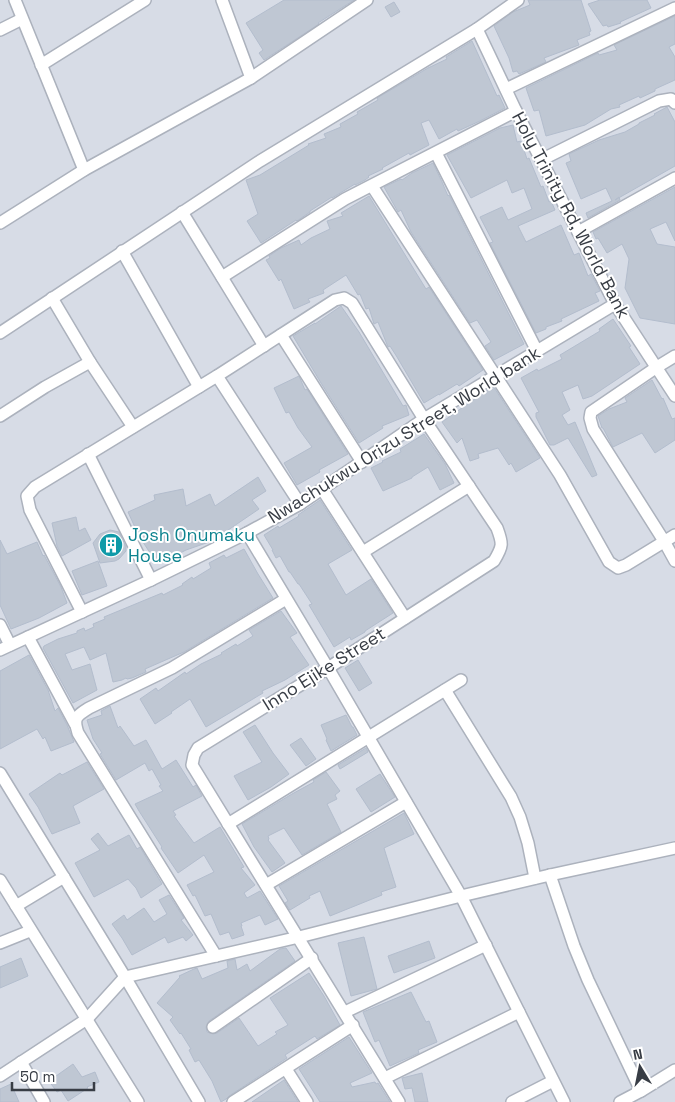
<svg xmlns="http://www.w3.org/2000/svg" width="675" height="1102" font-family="'Space Grotesk',sans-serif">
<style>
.residential{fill:#d7dce6}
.building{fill:#bfc7d3;stroke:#b3bdcd}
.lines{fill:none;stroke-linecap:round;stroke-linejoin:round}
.minor-casing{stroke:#acb2bd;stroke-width:14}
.minor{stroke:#fff;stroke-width:11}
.labels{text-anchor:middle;stroke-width:4;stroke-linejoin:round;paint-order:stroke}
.street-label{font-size:18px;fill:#383d45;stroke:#fff}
.culture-label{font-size:18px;fill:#0d838f;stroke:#fff;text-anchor:start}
</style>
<rect width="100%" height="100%" fill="#e9ecf3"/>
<!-- residential -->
<rect class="residential" x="0" y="0" width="675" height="1102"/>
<!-- building -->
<g class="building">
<path d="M284,0H354L318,23L319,24L264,60L259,53L263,50L246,23Z"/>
<path d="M528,0H581L591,31L589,32L590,35L577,40L579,45L544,58L546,62L519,74L517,71L513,72L509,58L494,26L513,12L530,5Z"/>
<path d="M600,0H647L651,8L620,22L621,23L608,27L607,25L603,26L588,4Z"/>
<path d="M394,2L400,12L391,17L385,7Z"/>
<path d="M675,16V44L669,47L675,57V80L655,89V91L640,98L639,96L619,105L620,107L611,109L585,125L546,136L539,110L534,111L526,88L598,53L599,55L617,50L614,45Z"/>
<path d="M472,41L497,96L499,95L505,108L480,121L458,131L457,129L439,139L429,120L421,123L429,145L410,155L409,153L382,168L383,169L368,176L369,177L365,180L355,185V184L332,198V197L310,211V212L297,221L296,220L261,243L247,221L258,214L246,180L260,175L309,145L308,144L326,138L324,134L341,127L340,124L358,114L357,112L378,100L377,98L428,68L447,59L446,57Z"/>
<path d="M667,107L675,122V166L615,200L619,197L620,200L588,218L586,213L612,201L606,188L581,199L566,163L571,161L569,154L599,140L625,132L639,124V123L655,115L654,114Z"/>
<path d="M513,125L517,142L521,141L527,159L529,158L541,187L543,186L549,202L551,201L555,210L518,226L526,242L561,225L574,255L579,253L588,276L591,274L600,291L595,293L599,301L561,319L562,321L546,327V329L536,333L490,243L493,242L480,217L502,207L508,220L532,209L524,188L512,193L507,180L471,198L447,155L500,128Z"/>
<path d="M433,163L442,182L448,196L449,195L524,344L494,360L485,346L491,342L477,320L470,323L411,232L401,210L398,212L384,187L401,179L402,180L412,173Z"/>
<path d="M675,187V241L666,222L650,229L657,244L675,247V324L640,318L625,288L629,259L622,244L607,253L598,238L596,239L593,232Z"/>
<path d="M369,196L426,289L429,287L483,370L459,386L457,384L439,395V394L424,403L397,357L390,346L388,347L378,322L374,324L369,308L366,309L360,294L358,295L346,275L323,290L324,293L308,299L310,302L294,309L281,279L279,281L266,260L270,258L269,256L281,248L299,240L301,245L311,238L330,229L327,221L343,216L341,213Z"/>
<path d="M341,306L359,332L403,406L406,405L409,415L382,426L383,428L359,443L321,383L293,336L315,323V324Z"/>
<path d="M613,319L631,346L629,347L640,364L592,396L583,399L578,385L562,392L570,410L562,415L568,425L575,422L597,475L592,477L568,438L554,445H550L536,417V413L539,412L521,378L537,369L538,371L562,359L560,355L600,331L599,329Z"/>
<path d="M299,376L305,390L307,389L348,454L319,470L320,472L297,485L284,463L312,447L298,428L289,412L286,413L274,388Z"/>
<path d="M652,380L662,399L663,398L672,419L675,418V440L655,453L642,433L613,447L603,428H602L598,416L609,409L627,402L625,398Z"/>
<path d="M493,386L540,458L516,472L511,463L509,465L498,448L478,454L479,458L470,461L462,438L457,443L442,422Z"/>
<path d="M424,434L445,464L454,483L440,490L428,467L412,477V478L383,491L371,468L383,462L382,461L401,452L400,449Z"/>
<path d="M258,477L266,491L252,500L259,509L212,541L186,550L167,560L165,556L156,562L139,536L128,512L155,500L154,495L183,489L186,506L210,494L215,506Z"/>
<path d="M320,500L352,550L328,564L346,595L371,579L393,613L365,631V632L351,640L350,637L334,647L309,605L312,604L299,584H298L290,572H289L280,556L276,558L272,550H273L264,535L278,526L279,528L299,516L298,515Z"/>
<path d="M76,517L79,531L85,528L91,540L62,556L57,546L52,523Z"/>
<path d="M110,530L119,532L126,547V551L119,559L115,561L100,563L93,543L100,534Z"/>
<path d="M0,540L7,554L37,542L43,556L44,555L61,587L67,603L39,618L11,629L0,605Z"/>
<path d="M244,549L258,574L273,598L184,652L145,669L146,672L132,678L127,679L126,678L122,680L113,682L106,653L90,660L84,647L65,654L72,670L90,664L97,690L73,703L43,648L44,646L58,639L77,633V631L84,628L85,631L94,627L93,624L105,619L104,617L162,593L163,595L183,585L182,584L192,577L193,579L211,568L209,563L224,555L226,558Z"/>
<path d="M98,561L107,586L82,595L72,571Z"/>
<path d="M281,611L297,633L290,637L309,665L285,680L262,691L263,693L206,727L190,699L171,712L172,713L155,724L140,699L156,688L158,691L185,672L186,674L201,664L222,654L221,653L236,644L237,646L253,636L249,630Z"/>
<path d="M29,655L48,690L55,711L58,708L67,725L74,742L51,751L45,737L43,739L37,729L0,749V671Z"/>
<path d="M358,660L372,683L359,691L345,668Z"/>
<path d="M110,706L118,728L120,726L134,746L146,740L162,769L176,760L193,787L196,785L202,796L173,811L176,815L174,816L194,843L220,827L244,867L241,868L255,885L244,893L247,898L260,891L278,919L265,925L260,915L241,923L242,926H241L244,935L232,939L229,932L220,935L211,914L205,916L195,895L193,896L187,885L214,872L204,855L178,873L161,848L162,847L139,811L135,804L163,791L159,786L161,785L152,769L149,771L145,763L116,780L100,754L102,753L93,739L87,720L102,715L101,711Z"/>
<path d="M346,715L352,727H353L357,735L331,751L326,740L327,739L321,725Z"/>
<path d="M255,725L273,753L289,774L271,787L248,800L234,776L262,762L243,732Z"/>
<path d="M301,738L316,759L306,766L290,745Z"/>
<path d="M366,748L368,752L340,769L338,765Z"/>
<path d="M87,762L104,789L73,806L80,823L52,834L38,807L29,794L60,773L62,775Z"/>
<path d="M326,772L340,791L335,795L337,799L327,804L341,832L302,855L284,828L268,836L269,839L268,840L285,863L272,872L254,847L242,824L292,794L314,782L313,780Z"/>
<path d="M380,774L395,797L371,812L356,789Z"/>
<path d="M404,813L414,834L384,848L396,887L381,892L382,895L330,916L320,891L309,896L310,898L290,910L285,903L288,901L279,886Z"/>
<path d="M98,833L108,846L129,835L137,849L140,847L162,884L141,898L136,888L128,879L94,897L75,863L100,850L91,839Z"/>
<path d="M169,895L184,918L181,920L193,935L186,941L183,937L168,943L165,937L132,955L122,938L112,924L124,915L127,920L144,908L154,922L167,914L159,900Z"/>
<path d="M364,937L377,989L351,996L338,943Z"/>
<path d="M429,941L435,958L394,973L388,956Z"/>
<path d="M286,948L295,961L209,1021L206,1027L207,1032L213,1034L217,1033L239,1018L258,1046L277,1034L275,1032L288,1025L270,998L309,973L324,996L340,1025L317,1039L315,1036L285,1055L287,1058L229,1096L226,1099L221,1102L212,1081L199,1060L195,1062L189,1050L191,1049L181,1033L180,1034L170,1020L173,1017L157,1003L180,977L179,976L194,969L197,968L202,979L228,968L227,961L235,959L237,970L247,964L250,971L280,949Z"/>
<path d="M21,958L28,976L0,988V967Z"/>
<path d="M411,992L426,1022L429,1021L437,1042L418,1050L419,1053L390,1066L379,1040L375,1042L363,1012Z"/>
<path d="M349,1037L372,1073L350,1083L352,1087L375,1082L376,1084L378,1083L390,1102H320L299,1069Z"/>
<path d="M73,1064L82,1077L95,1072L99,1082L87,1087L88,1088L68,1101L61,1090L57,1092L49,1081Z"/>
<path d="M422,1073L428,1102H415L412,1088L405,1089L402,1078Z"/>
<path d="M284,1080L298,1102H252Z"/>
<path d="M11,1084L19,1102H0V1089Z"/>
</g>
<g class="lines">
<!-- minor casing -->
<g class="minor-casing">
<g id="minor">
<path d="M15,0L84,170"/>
<path d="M222,0L251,78"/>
<path d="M477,29L516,111L615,304L675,396"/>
<path d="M0,30L22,19"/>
<path d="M41,65L145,0"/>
<path d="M506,89L675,8"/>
<path d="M436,153L537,351"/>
<path d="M541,160L659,101L671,99L675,103"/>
<path d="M372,186L560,475L609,562L618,568L626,565L675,535"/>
<path d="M182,212L264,346"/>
<path d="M0,223L84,170L251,78L367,0"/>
<path d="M578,232L675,178"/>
<path d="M122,251L199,387"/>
<path d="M222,277L345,199L516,111"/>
<path d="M52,298L90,362L133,427"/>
<path d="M0,333L260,161L477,29L518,0"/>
<path d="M281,335L362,462"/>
<path d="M675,356L657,367L591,412L590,418L593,429L664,541L675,561"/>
<path d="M217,376L300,504"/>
<path d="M0,416L45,387L90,362"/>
<path d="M88,454L151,580"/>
<path d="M322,489L405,618"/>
<path d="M247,533L328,668L461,896L564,1102"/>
<path d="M363,552L469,486"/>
<path d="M82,612L30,510L27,496L35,487L217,376L335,300L344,298L352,303L424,419L497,528C503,544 503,546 494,561L328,668L198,748L194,755L192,765L399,1102"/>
<path d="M0,625L10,645"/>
<path d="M28,637L75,724"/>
<path d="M0,650L151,580L247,533L300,504L424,419L615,304"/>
<path d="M445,690L511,797L520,817L528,843L535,878"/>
<path d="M0,773L125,977L199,1102"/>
<path d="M228,824L461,680"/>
<path d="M550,875L574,946L588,980L641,1091"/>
<path d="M0,880L138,1102"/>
<path d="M266,885L406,802"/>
<path d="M16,906L64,877"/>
<path d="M0,943L30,931"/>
<path d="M216,956L78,733C73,718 76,716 89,708L172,668L286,599"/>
<path d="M345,1012L486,945"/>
<path d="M213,1027L312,958"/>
<path d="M21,1062L44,1102"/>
<path d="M286,1069L307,1102"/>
<path d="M0,1076L87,1019L125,977L299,937L461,896L550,875L675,848"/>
<path d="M385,1078L519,1012"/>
<path d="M233,1102L353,1025"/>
<path d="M512,1102L553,1081"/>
<path d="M620,1102L641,1091L675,1070"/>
</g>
</g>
<!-- minor -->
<use href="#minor" class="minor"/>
</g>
<!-- icons -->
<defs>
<g id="building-disc" transform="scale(1.25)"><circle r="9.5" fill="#0f9aa8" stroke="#fff"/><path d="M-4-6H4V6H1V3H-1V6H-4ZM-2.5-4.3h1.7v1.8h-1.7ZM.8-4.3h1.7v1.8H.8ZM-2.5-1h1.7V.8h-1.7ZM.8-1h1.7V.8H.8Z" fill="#fff"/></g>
</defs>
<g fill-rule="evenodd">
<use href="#building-disc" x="111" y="545"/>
</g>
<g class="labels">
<!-- street labels -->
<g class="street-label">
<text transform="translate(571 215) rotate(62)" y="6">Holy Trinity Rd, World Bank</text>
<text transform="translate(404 435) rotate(-32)" y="6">Nwachukwu Orizu Street, World bank</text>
<text transform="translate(324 669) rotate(-32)" y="6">Inno Ejike Street</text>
</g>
<!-- culture labels -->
<g class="culture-label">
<text x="128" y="541">Josh Onumaku<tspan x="128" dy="21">House</tspan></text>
</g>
</g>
<!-- north arrow -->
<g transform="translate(640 1067) rotate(350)" stroke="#ffffff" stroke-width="4" paint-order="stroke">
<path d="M0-4L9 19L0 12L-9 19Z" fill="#383d45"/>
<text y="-8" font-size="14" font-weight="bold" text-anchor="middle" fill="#383d45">N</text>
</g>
<!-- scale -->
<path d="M12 1082v8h82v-8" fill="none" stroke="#383d45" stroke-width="2.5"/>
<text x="20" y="1082" font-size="15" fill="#383d45" stroke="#ffffff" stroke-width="4" paint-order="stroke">50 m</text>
</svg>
